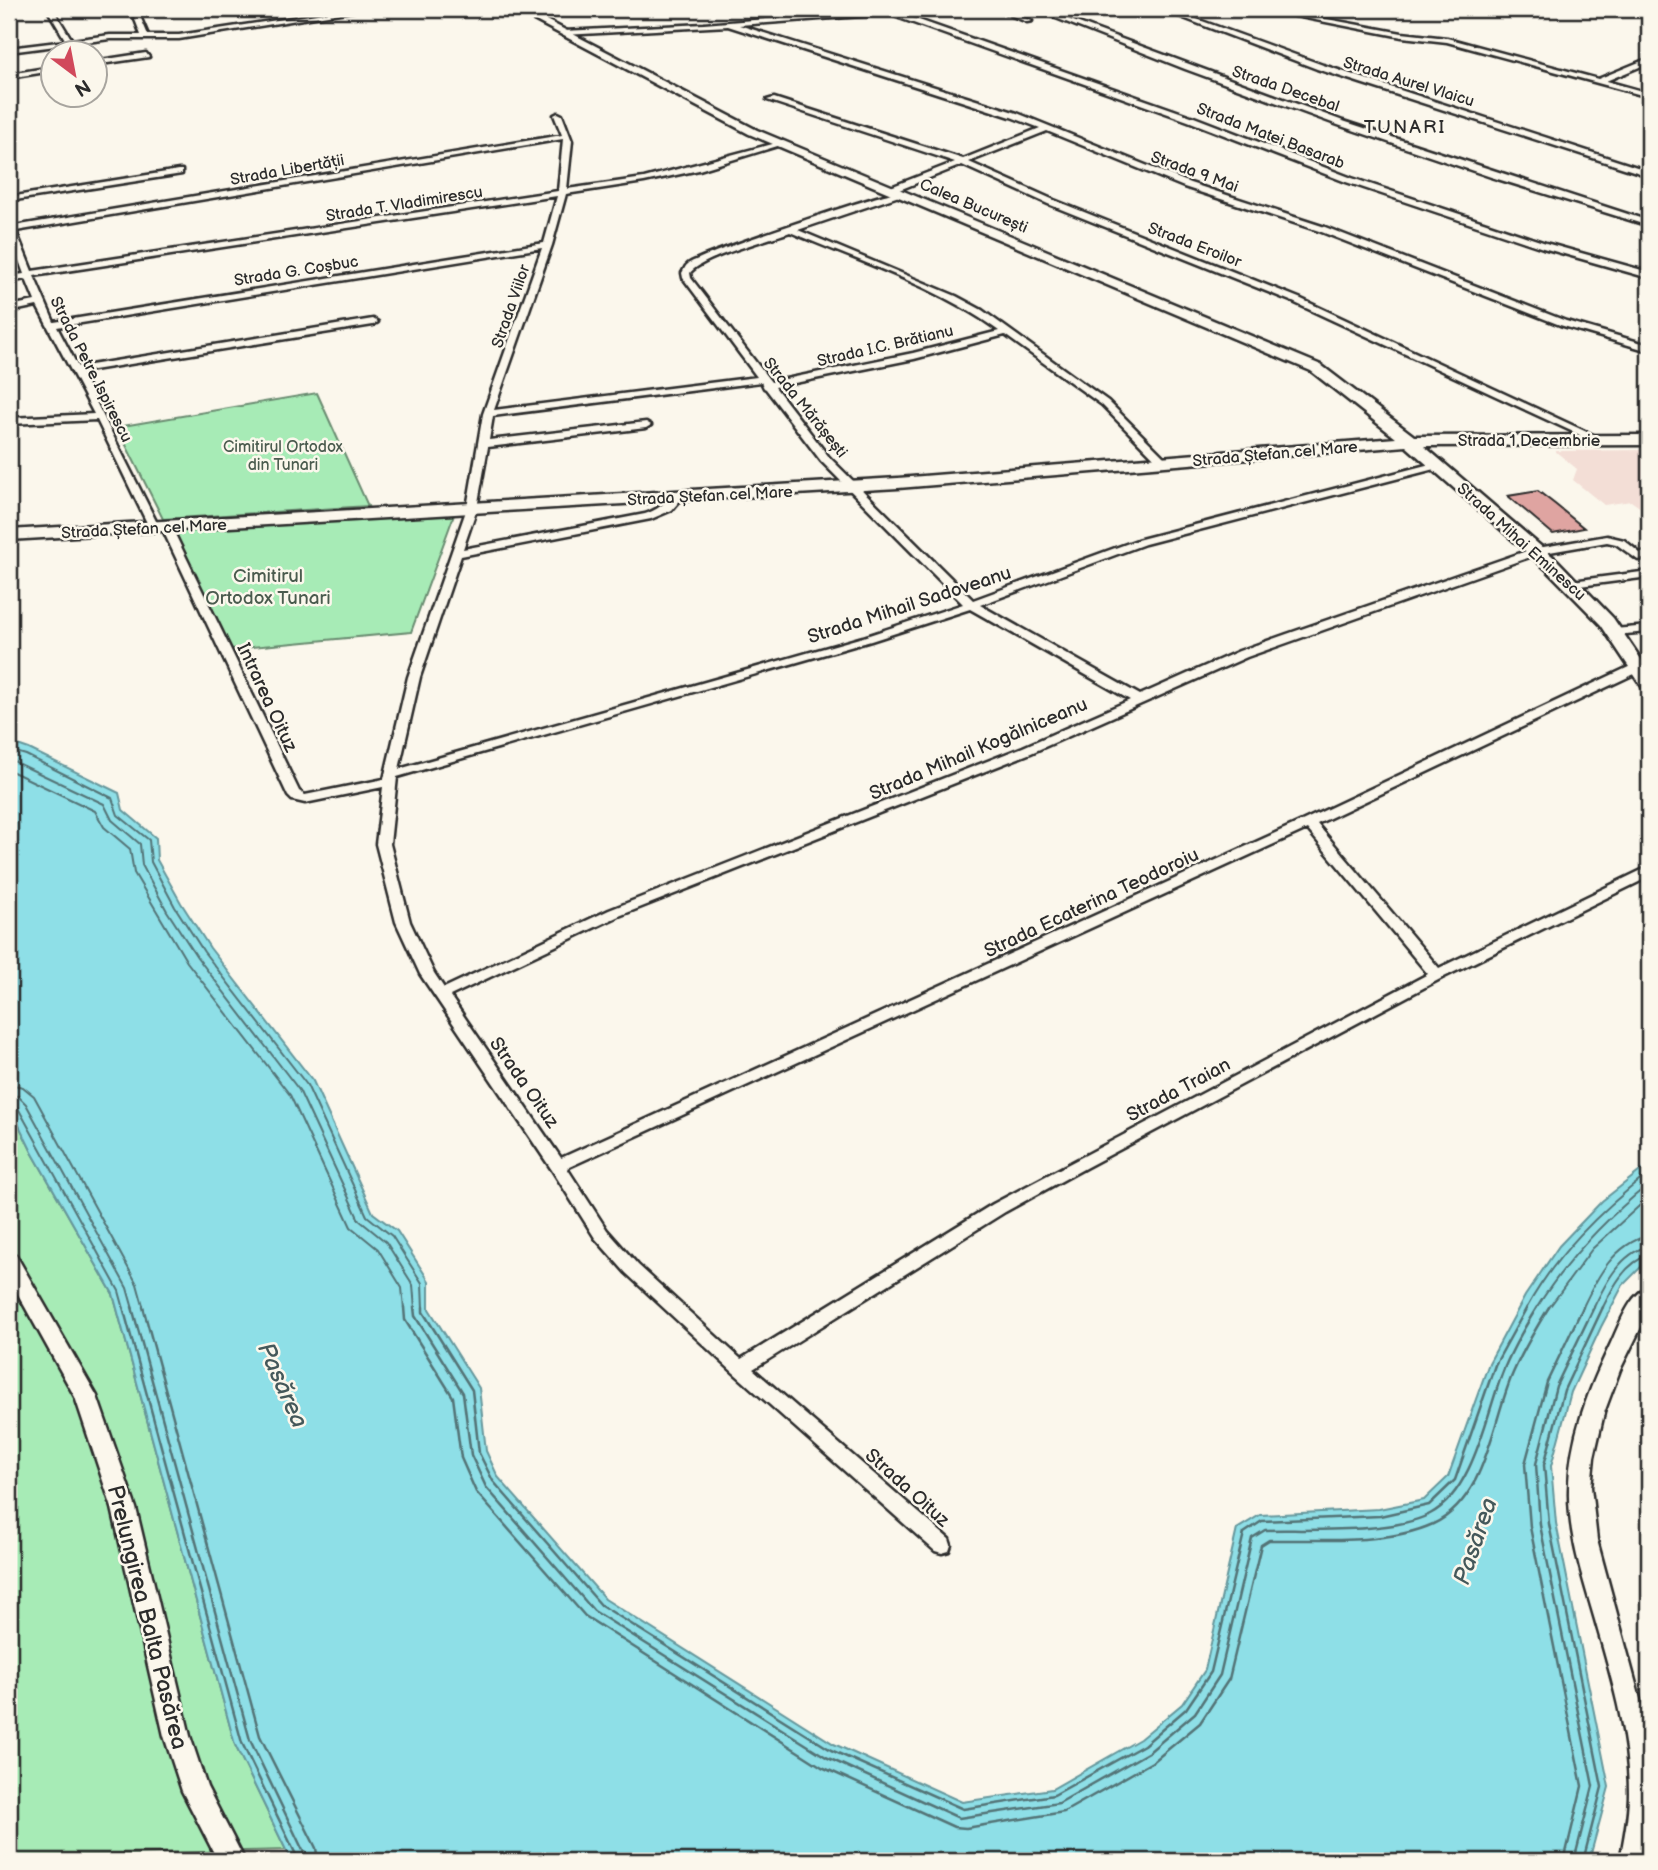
<svg xmlns="http://www.w3.org/2000/svg" width="1658" height="1870" font-family="'Balsamiq Sans',sans-serif">
<style>
.built{fill:#f3ded6}
.green{fill:#a7ebb6;stroke:#698b70;stroke-width:2}
.water{fill:#8edfe7;stroke:#66979c;stroke-width:2}
.lines{fill:none;stroke-linecap:round;stroke-linejoin:round}
.shore-far1{stroke:#537376;stroke-width:2}
.shore{stroke:#537376;stroke-width:2.5}
.building{fill:#dfa4a1;stroke:#2b2b2b;stroke-width:2}
.minor-casing{stroke:#2b2b2b;stroke-width:5}
.tertiary-casing{stroke:#2b2b2b;stroke-width:5}
.secondary-casing{stroke:#2b2b2b;stroke-width:5}
.minor{fill:#fbf7ec;fill-rule:evenodd}
.tertiary{fill:#fbf7ec;fill-rule:evenodd}
.secondary{fill:#fbf7ec;fill-rule:evenodd}
.labels{text-anchor:middle;stroke-width:5;stroke-linejoin:round;paint-order:stroke}
.far-street-label{font-size:16px;fill:#2b2b2b;stroke:#fbf7ec}
.far-park-label{font-size:16px;fill:#4a5b4e;stroke:#fbf7ec}
.far-quarter-label{font-size:19px;letter-spacing:2px;fill:#2b2b2b;stroke:#fbf7ec}
.park-label{font-size:19px;fill:#4a5b4e;stroke:#fbf7ec}
.street-label{font-size:19px;fill:#2b2b2b;stroke:#fbf7ec}
.near-street-label{font-size:23px;fill:#2b2b2b;stroke:#fbf7ec}
.near-water-label{font-size:24px;font-style:italic;fill:#44585a;stroke:#fbf7ec}
</style>
<rect width="100%" height="100%" fill="#fbf7ec"/>
<filter id="ink" filterUnits="userSpaceOnUse"><feTurbulence type="fractalNoise" baseFrequency=".0143" numOctaves="2"/><feDisplacementMap in="SourceGraphic" scale="14" xChannelSelector="R" yChannelSelector="G"/><feConvolveMatrix kernelMatrix="1 2 1 2 8 2 1 2 1" color-interpolation-filters="sRGB"/></filter>
<g filter="url(#ink)">
<!-- built -->
<path class="built" d="M1649,450V514L1631,501L1604,505L1573,480L1577,469L1555,451Z"/>
<!-- green -->
<g class="green">
<path d="M317,393L368,506L163,519L117,427Z"/>
<path d="M454,515L411,632L231,649L173,531Z"/>
<path d="M9,1105L32,1152L113,1294L235,1745L286,1850L9,1857Z"/>
</g>
<!-- water -->
<path class="water" d="M9,742L29,749L119,793L123,810L156,838L157,860L181,903L210,948L313,1081L373,1213L397,1231L429,1281V1309L479,1388L486,1451L498,1477L605,1599L834,1744L962,1802L1052,1789L1140,1739L1182,1704L1205,1670L1237,1529L1260,1515L1379,1509L1424,1500L1448,1477L1489,1363L1525,1296L1559,1246L1602,1201L1649,1164V1259L1623,1285L1601,1327L1571,1392L1551,1466L1556,1523L1609,1787L1589,1861H294L286,1850L235,1745L113,1294L32,1152L9,1105Z"/>
<g class="lines">
<!-- shore-far1 -->
<g class="shore-far1">
<path d="M9,750L26,755L112,798L118,815L149,840L151,862L175,907L204,952L307,1085L367,1216L392,1236L422,1283L423,1309"/>
<path d="M9,759L104,804L112,820L140,844L142,865L167,911L197,957L299,1090L359,1220L386,1242L413,1285L415,1309"/>
<path d="M9,770L95,811L104,827L130,849L134,873L187,962L290,1095L351,1227L378,1249L402,1288L404,1309"/>
<path d="M9,1084L23,1087L34,1096L137,1284L144,1309"/>
<path d="M9,1095L18,1096L26,1104L127,1288L133,1309"/>
<path d="M9,1104L18,1108L119,1291L124,1309"/>
<path d="M1526,1309C1556,1254 1600,1211 1649,1173"/>
<path d="M1536,1309C1566,1260 1604,1220 1649,1184"/>
<path d="M1548,1309L1592,1249L1649,1197"/>
<path d="M1582,1309C1597,1277 1613,1245 1649,1235"/>
<path d="M1593,1309C1605,1284 1620,1253 1649,1246"/>
<path d="M1602,1309C1612,1289 1625,1262 1649,1255"/>
</g>
<!-- shore -->
<g class="shore">
<path d="M123,1307L242,1743L299,1861"/>
<path d="M132,1307L250,1740L308,1861"/>
<path d="M143,1307L260,1736L316,1848L318,1861"/>
<path d="M404,1307L405,1320L453,1397L461,1458L476,1492L585,1616L822,1767L954,1827L966,1828L1064,1812L1154,1761L1200,1723L1229,1679L1261,1545L1269,1540C1319,1539 1387,1545 1433,1524C1487,1499 1492,1421 1513,1373C1523,1350 1536,1328 1549,1307"/>
<path d="M414,1307L415,1316L463,1393L471,1455L486,1487L594,1611L826,1757L959,1818L1059,1803L1149,1752L1195,1713L1220,1675L1252,1538L1265,1530C1309,1529 1392,1534 1430,1514C1473,1492 1486,1416 1502,1374C1511,1350 1524,1328 1537,1307"/>
<path d="M423,1307V1312L472,1390L479,1453L493,1481L601,1605L831,1750L963,1809L1054,1795L1144,1745L1186,1709L1211,1672L1244,1533L1262,1521L1380,1516L1429,1505L1455,1480L1495,1365L1527,1307"/>
<path d="M1564,1861L1582,1786L1530,1527L1525,1464L1547,1382L1583,1307"/>
<path d="M1574,1861L1593,1786L1540,1525L1536,1464L1556,1386L1594,1307"/>
<path d="M1583,1861L1602,1787L1549,1524L1544,1465L1564,1390L1603,1307"/>
</g>
</g>
<!-- building -->
<path class="building" d="M1538,491L1556,505L1584,528L1553,534L1508,496Z"/>
<g class="lines">
<!-- minor casing -->
<g class="minor-casing">
<g id="minor">
<path d="M47,9H53L72,40L110,35H141L131,9H137L148,35H179L350,9H365L179,39H110L9,52V48L66,41Z"/>
<path d="M887,9H924L921,11L899,13L1194,117L1352,178L1549,244L1649,272V278L1543,248L1346,182L1188,121L888,14L739,25L1017,113L1190,183L1325,227L1566,321L1649,345V351L1560,325L1319,231L1184,187L1047,131L969,162L1054,200L1299,298L1604,440L1595,442L1293,302L1048,204L962,165L894,192H888V188L955,162L767,100L774,98L963,159L1040,128L1011,117L728,26L564,35L561,33L564,31L704,24Z"/>
<path d="M995,9H1004L1032,21L1027,22Z"/>
<path d="M1033,9H1041L1343,121L1649,221V226L1491,177L1338,125L1185,69Z"/>
<path d="M1160,9H1169L1323,65L1649,171V176L1317,69Z"/>
<path d="M1260,9H1273L1402,33L1447,38L1598,79L1649,58V63L1606,81L1649,93V97L1447,42L1402,37Z"/>
<path d="M146,53L149,57L94,65V61Z"/>
<path d="M52,67V71L9,78V74Z"/>
<path d="M558,113L562,115L572,141L567,189L644,178L780,142L784,144L699,170L644,182L566,194L552,245L494,410L757,377L683,278L682,273C684,270 685,266 688,264C699,255 887,191 902,191V195L798,230L956,296L982,310L1108,401L1170,463L1169,465H1161L1102,405L1005,335L914,359L775,387L829,457L973,600L1137,540L1434,463H1442V467L1145,544L980,605L1140,695L1239,651L1284,635L1532,549L1607,536L1624,540L1640,553L1649,552V558L1638,560L1616,544L1607,542L1538,554L1247,657L1031,753L619,916L450,996L561,1158L1304,820L1635,664H1643V670L1317,824L1439,968L1644,869L1649,868V877L1442,978L1087,1167L1005,1212L753,1369L949,1539L951,1545L949,1551L942,1553L935,1551L734,1373L626,1273L595,1238L552,1170L420,974L396,922L376,844L383,787L305,803L292,800L288,796L161,526L166,523L171,526L299,791L305,795L384,779L408,677L467,508L483,414L542,248L57,327L78,367L373,319L378,322L373,325L81,372L159,527L158,529H150L149,527L97,420L9,424V418L94,414L37,306L9,312V306L35,301L26,279L9,282V276L24,274L9,233V221H12L14,226L562,135L554,115ZM563,139L558,191L32,271L16,231ZM557,196L544,243L54,322L34,276ZM790,232C858,261 939,287 999,331L913,353L771,382L691,278L690,273C702,257 768,240 790,232ZM761,382L764,388L766,389L821,461L963,604L863,637L399,769L420,677L461,556L651,519L672,510L683,497L678,494C665,500 663,508 645,514L463,549L477,508L488,447L646,428L651,425L646,422L489,440L493,416ZM970,609L1130,700L1023,747L609,910L444,988L434,973L410,922L390,844L397,777L871,641ZM1307,829L1428,974L993,1204L741,1359L638,1265L607,1230L567,1168Z"/>
<path d="M179,170H182V174L9,201V197Z"/>
<path d="M1649,571V577L1572,587L1566,584L1572,581Z"/>
<path d="M1649,626V632L1614,635L1608,632L1614,629Z"/>
</g>
</g>
<!-- tertiary casing -->
<g class="tertiary-casing">
<g id="tertiary">
<path d="M9,1252L16,1255L97,1396L136,1508L190,1736L207,1787L245,1861H218L182,1791L164,1736L112,1508L75,1397L9,1278Z"/>
<path d="M1649,1287V1311L1620,1370L1604,1413L1594,1457L1591,1487L1597,1540L1647,1725L1649,1845L1646,1861H1620C1624,1838 1629,1816 1629,1793C1629,1734 1611,1676 1595,1620C1583,1578 1568,1535 1569,1490C1569,1438 1589,1389 1611,1343C1619,1326 1630,1293 1649,1287Z"/>
</g>
</g>
<!-- secondary casing -->
<g class="secondary-casing">
<path id="secondary" d="M513,9H525L757,130L1321,365L1414,436L1649,435V445L1424,446L1558,561L1613,618L1649,671V689L1643,688L1601,625L1546,569L1406,446L898,488L9,540V530L898,478L1396,438L1311,371L749,134Z"/>
</g>
<!-- minor -->
<use href="#minor" class="minor"/>
<!-- tertiary -->
<use href="#tertiary" class="tertiary"/>
<!-- secondary -->
<use href="#secondary" class="secondary"/>
</g>
</g>
<g class="labels">
<!-- far-street labels -->
<g class="far-street-label">
<text transform="translate(1409 81) rotate(17)" y="6">Strada Aurel Vlaicu</text>
<text transform="translate(1286 88) rotate(19)" y="6">Strada Decebal</text>
<text transform="translate(1271 135) rotate(21)" y="6">Strada Matei Basarab</text>
<text transform="translate(287 169) rotate(-10)" y="6">Strada Libertății</text>
<text transform="translate(1195 171) rotate(20)" y="6">Strada 9 Mai</text>
<text transform="translate(404 203) rotate(-9)" y="6">Strada T. Vladimirescu</text>
<text transform="translate(974 205) rotate(23)" y="6">Calea București</text>
<text transform="translate(1195 244) rotate(21)" y="6">Strada Eroilor</text>
<text transform="translate(296 270) rotate(-9)" y="6">Strada G. Coșbuc</text>
<text transform="translate(510 306) rotate(-71)" y="6">Strada Viilor</text>
<text transform="translate(885 345) rotate(-13)" y="6">Strada I.C. Brătianu</text>
<text transform="translate(92 369) rotate(63)" y="6">Strada Petre Ispirescu</text>
<text transform="translate(806 407) rotate(51)" y="6">Strada Mărășești</text>
<text x="1529" y="446">Strada 1 Decembrie</text>
<text transform="translate(1275 453) rotate(-5)" y="6">Strada Ștefan cel Mare</text>
<text transform="translate(710 495) rotate(-3)" y="6">Strada Ștefan cel Mare</text>
<text transform="translate(144 528) rotate(-3)" y="6">Strada Ștefan cel Mare</text>
<text transform="translate(1522 541) rotate(42)" y="6">Strada Mihai Eminescu</text>
</g>
<!-- far-park labels -->
<g class="far-park-label">
<text x="283" y="452">Cimitirul Ortodox<tspan x="283" dy="18">din Tunari</tspan></text>
</g>
<!-- far-quarter labels -->
<g class="far-quarter-label">
<text x="1405" y="133">TUNARI</text>
</g>
<!-- park labels -->
<g class="park-label">
<text x="268" y="582">Cimitirul<tspan x="268" dy="22">Ortodox Tunari</tspan></text>
</g>
<!-- street labels -->
<g class="street-label">
<text transform="translate(909 604) rotate(-18)" y="7">Strada Mihail Sadoveanu</text>
<text transform="translate(268 697) rotate(65)" y="7">Intrarea Oituz</text>
<text transform="translate(978 748) rotate(-23)" y="7">Strada Mihail Kogălniceanu</text>
<text transform="translate(1091 902) rotate(-25)" y="7">Strada Ecaterina Teodoroiu</text>
<text transform="translate(525 1082) rotate(55)" y="7">Strada Oituz</text>
<text transform="translate(1178 1089) rotate(-28)" y="7">Strada Traian</text>
<text transform="translate(908 1487) rotate(42)" y="7">Strada Oituz</text>
</g>
<!-- near-street labels -->
<g class="near-street-label">
<text transform="translate(148 1617) rotate(76)" y="8">Prelungirea Balta Pasărea</text>
</g>
<!-- near-water labels -->
<g class="near-water-label">
<text transform="translate(283 1385) rotate(66)" y="8">Pasărea</text>
<text transform="translate(1475 1541) rotate(-71)" y="8">Pasărea</text>
</g>
</g>
<!-- margin -->
<rect width="1658" height="1870" fill="none" stroke="#fbf7ec" stroke-width="35"/>
<rect x="18" y="18" width="1623" height="1835" fill="none" stroke="#2b2b2b" stroke-width="2.5" filter="url(#ink)"/>
<!-- north arrow -->
<g transform="translate(74 74) rotate(148)"><circle r="33" fill="#fbf7ec" stroke="#a8a59f" stroke-width="2"/>
<path d="M0-5L12 26L0 18L-12 26Z" fill="#d1495b"/>
<text y="-10" font-size="19" font-weight="bold" text-anchor="middle" fill="#2b2b2b">N</text>
</g>
</svg>
